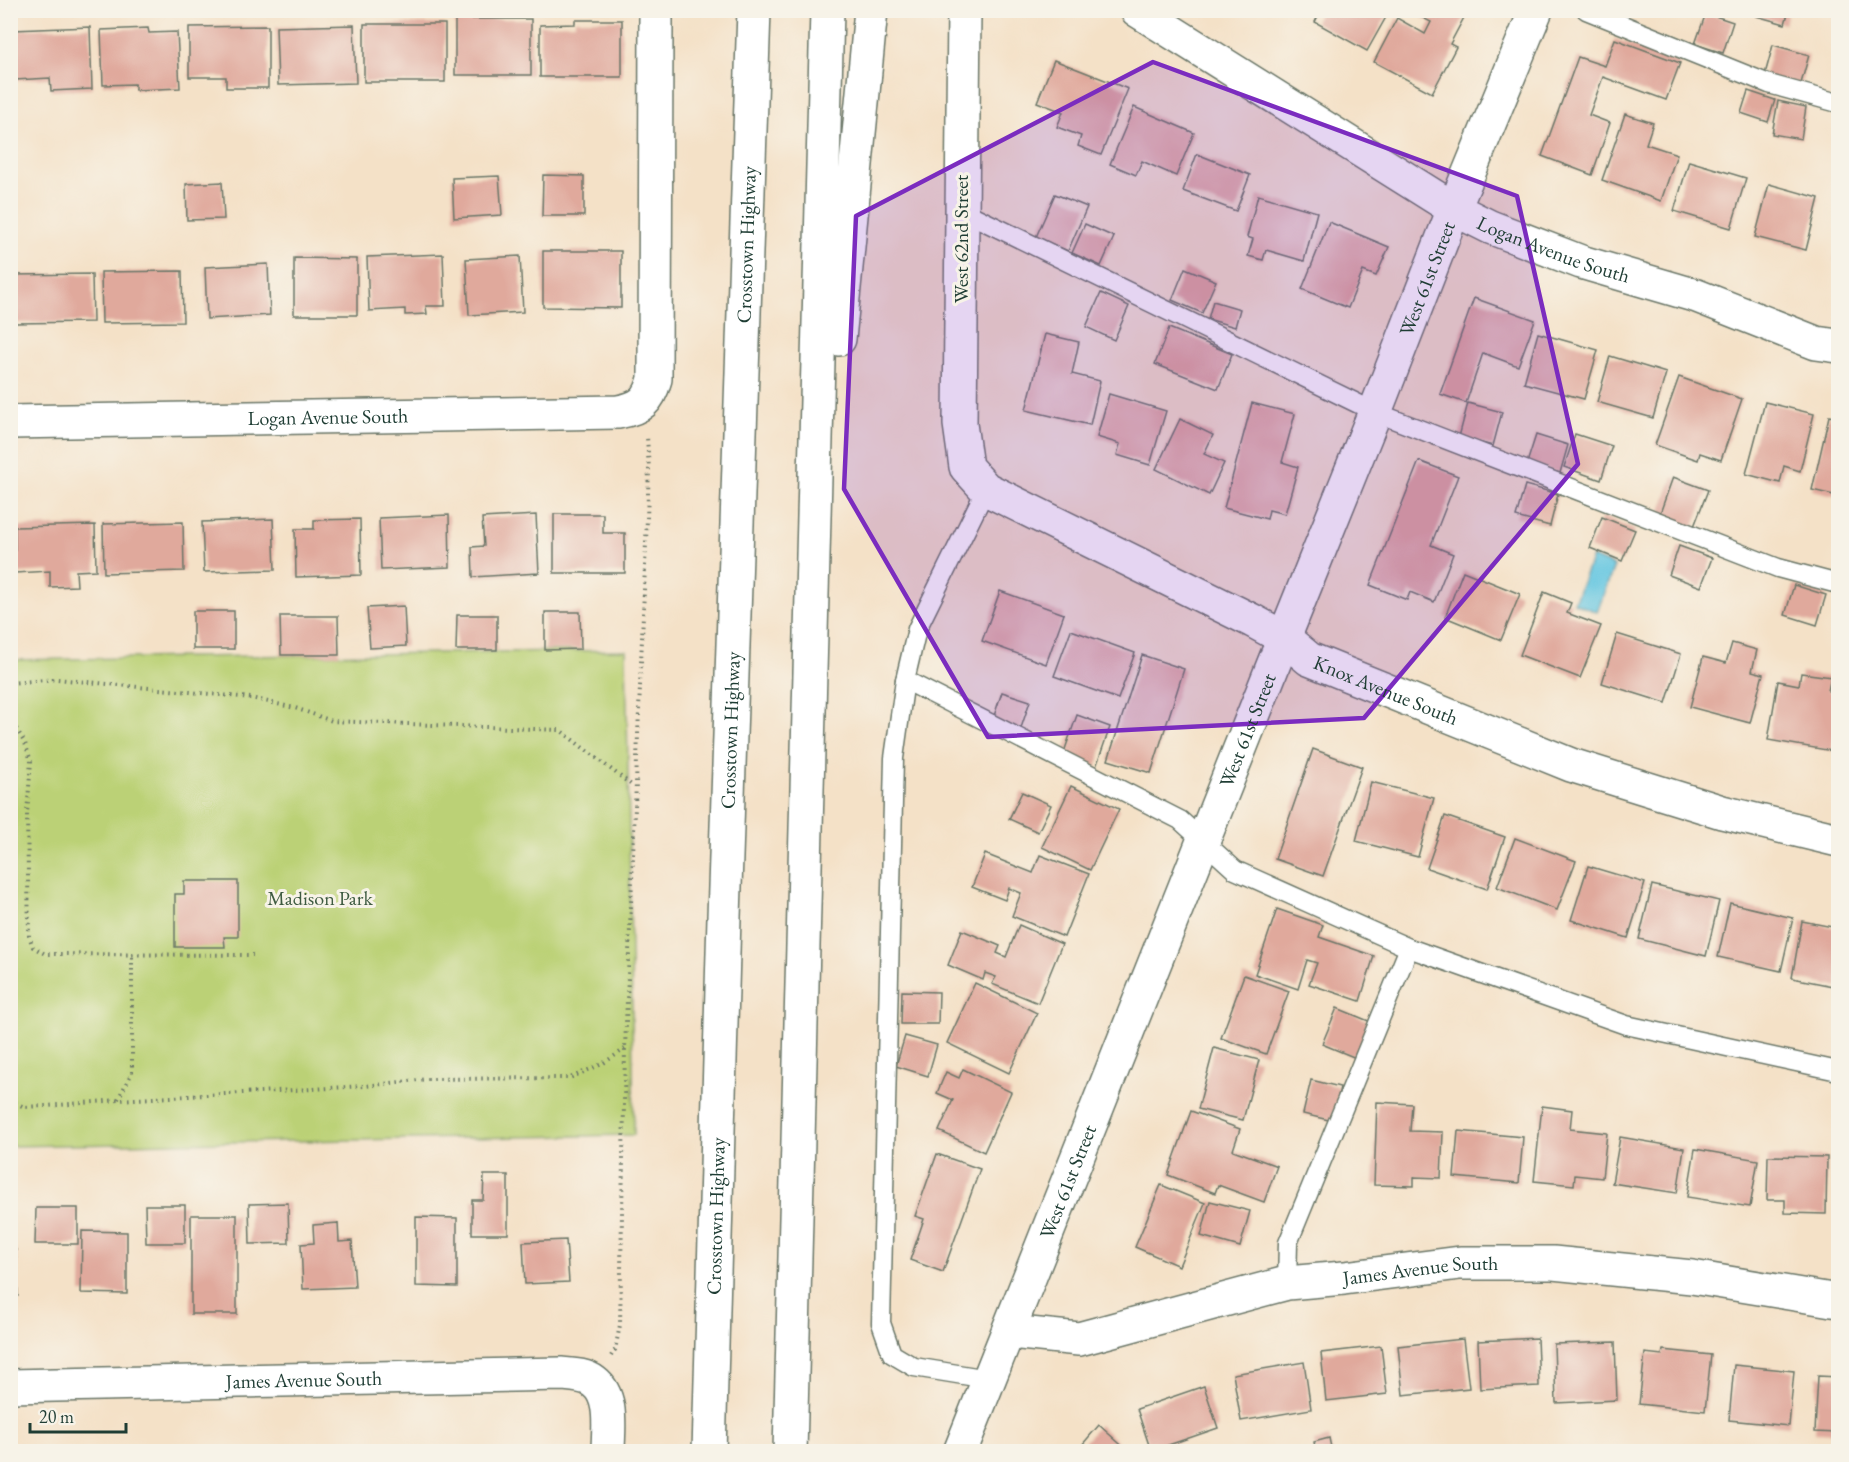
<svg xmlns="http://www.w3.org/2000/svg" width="1849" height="1462" font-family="'EB Garamond',serif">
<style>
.green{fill:#bbd176;stroke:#6d8755;stroke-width:1.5}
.water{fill:#63c6e1;stroke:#41828a;stroke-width:1.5}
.building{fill:#e0a99c}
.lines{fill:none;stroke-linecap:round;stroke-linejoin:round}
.lane-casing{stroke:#6a7667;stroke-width:21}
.street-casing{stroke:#6a7667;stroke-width:36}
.highway-casing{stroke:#6a7667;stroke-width:36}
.path{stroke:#6a7667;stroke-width:4;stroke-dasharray:1.5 4.5;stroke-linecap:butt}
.lane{stroke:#fff;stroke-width:18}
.street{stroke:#fff;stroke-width:33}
.highway{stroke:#fff;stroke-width:33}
.marked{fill:#7b2cbf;fill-opacity:0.2;stroke:#7b2cbf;stroke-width:4.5;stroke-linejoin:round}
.labels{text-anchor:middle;stroke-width:6;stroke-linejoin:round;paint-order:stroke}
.street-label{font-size:20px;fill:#1f3d34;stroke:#f7f3e8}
.park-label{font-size:20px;fill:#3e5b41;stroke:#f7f3e8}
</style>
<rect width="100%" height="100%" fill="#f7f3e8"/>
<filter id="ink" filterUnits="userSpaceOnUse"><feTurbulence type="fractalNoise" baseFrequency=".0167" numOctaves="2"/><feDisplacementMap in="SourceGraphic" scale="12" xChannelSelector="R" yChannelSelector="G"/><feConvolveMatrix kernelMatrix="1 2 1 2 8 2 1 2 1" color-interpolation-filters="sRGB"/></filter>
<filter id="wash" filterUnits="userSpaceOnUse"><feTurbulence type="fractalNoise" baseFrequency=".008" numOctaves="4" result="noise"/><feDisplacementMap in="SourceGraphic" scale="24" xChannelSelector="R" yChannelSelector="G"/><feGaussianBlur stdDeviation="1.35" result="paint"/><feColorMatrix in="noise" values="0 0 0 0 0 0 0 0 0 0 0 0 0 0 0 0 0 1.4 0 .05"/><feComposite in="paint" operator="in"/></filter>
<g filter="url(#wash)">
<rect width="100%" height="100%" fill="#f4e1c7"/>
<!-- green -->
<path class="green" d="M626,650L634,1135L11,1146L10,660Z"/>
<!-- water -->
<path class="water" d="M1592,557L1614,566L1597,612L1574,603Z"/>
<g id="blocks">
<!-- building -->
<g class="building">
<path d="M1321,10H1390L1367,51L1315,22Z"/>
<path d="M1425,10H1468L1450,44L1456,47L1432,93L1374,62L1397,18L1425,34L1431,22L1421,17Z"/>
<path d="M1757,10H1789L1785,24L1756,16Z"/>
<path d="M1706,13L1733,22L1723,53L1695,44Z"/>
<rect x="455" y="19" width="76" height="56"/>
<path d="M575,20H622V77H540V25L575,24Z"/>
<rect x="364" y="24" width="81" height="58"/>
<path d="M354,25L356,83L278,85L276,27Z"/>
<path d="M268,26V88H226V77H189V27Z"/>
<path d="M90,27L92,89L51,91L50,78L15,80L13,30Z"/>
<path d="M148,28L149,33L177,32L180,88L135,90V84L103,85L101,30Z"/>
<path d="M1615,39L1680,63L1666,100L1603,77L1589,115L1610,123L1592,175L1542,156L1578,57L1605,66Z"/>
<path d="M1773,45L1809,55L1800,87L1764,78Z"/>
<path d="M1054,60L1128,89L1101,155L1078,146L1081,136L1057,127L1063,112L1037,102Z"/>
<path d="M1748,91L1775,100L1768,122L1741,113Z"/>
<path d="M1778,101L1806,107L1801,139L1772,134Z"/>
<path d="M1134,107L1194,133L1176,176L1142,161L1136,175L1110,164Z"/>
<path d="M1625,114L1653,123L1646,144L1677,154L1661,201L1602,180Z"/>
<path d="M1197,154L1250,175L1236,211L1183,191Z"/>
<path d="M1689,161L1746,178L1731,228L1674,211Z"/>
<path d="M543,175L584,176V216H542Z"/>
<path d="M499,176L502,215L454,218L452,178Z"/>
<path d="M222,182L224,219L187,220L186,184Z"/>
<path d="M1769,184L1819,198L1806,250L1755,237Z"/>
<path d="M1055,194L1087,207L1068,251L1036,237Z"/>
<path d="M1258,195L1317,212L1304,261L1266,250L1263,260L1248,256L1253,239L1247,237Z"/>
<path d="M1329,222L1389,247L1376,276L1363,271L1348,308L1302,289Z"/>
<path d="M1085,224L1114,237L1101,266L1072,253Z"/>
<path d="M1837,242H1838V262L1834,261Z"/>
<path d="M543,251H621V308L543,307Z"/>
<path d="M443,254L445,306H426L427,314L405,315V309L369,311L367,257Z"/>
<path d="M520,256L523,312L469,315L466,259Z"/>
<path d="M294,258L357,259V315H294Z"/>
<path d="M268,264L270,315L207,319L205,267Z"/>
<path d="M1185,268L1216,281L1202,313L1172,300Z"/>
<path d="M182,271L183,322L102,323L101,272Z"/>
<path d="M92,274L93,322L14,323L13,275Z"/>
<path d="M1101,293L1129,306L1114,340L1086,327Z"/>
<path d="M1474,298L1535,320L1518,366L1483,353L1466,403L1440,394Z"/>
<path d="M1213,301L1240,309L1235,327L1208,319Z"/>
<path d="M1169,328L1232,354L1218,389L1155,364Z"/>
<path d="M1538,333L1598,350L1584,399L1524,383Z"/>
<path d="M1045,334L1079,342L1072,374L1100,381L1090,425L1026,410Z"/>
<path d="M1610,356L1666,373L1653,418L1597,402Z"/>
<path d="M1679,377L1742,399L1721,460L1700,453L1698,460L1655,445Z"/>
<path d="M1109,394L1166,411L1150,465L1117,455L1120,444L1097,437Z"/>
<path d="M1765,402L1814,414L1800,471L1784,466L1780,483L1746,474Z"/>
<path d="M1252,403L1295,414L1282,462L1298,467L1285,514L1269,510L1267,519L1224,508Z"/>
<path d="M1468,403L1502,412L1493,446L1459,437Z"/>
<path d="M1829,416L1838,418V496L1812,490Z"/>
<path d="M1180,419L1213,435L1204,454L1224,463L1209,495L1156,469Z"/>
<path d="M1575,434L1612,446L1601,480L1564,467Z"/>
<path d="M1536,435L1568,445L1560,473L1527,463Z"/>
<path d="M1419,461L1458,476L1431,545L1453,554L1434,602L1410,592L1407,600L1370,585Z"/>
<path d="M1673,477L1708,490L1693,529L1659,516Z"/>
<path d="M1525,485L1558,494L1550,526L1516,517Z"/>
<path d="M554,514H603V533H625V573H554Z"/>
<path d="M449,515L450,567L381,570L379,518Z"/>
<path d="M536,515L539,573L473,577L472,547L484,546L482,518Z"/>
<path d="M1602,517L1635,530L1622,561L1590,548Z"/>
<path d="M273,519L275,570L204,572L202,522Z"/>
<path d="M360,519L361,575L296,577L295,529H314V520Z"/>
<path d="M183,522L184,571L104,573L103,524Z"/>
<path d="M95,525L96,570L76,571L77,586L50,587V571L15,573V527Z"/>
<path d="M1679,546L1712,558L1701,587L1669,575Z"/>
<path d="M1463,571L1520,594L1501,640L1445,617Z"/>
<path d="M1794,585L1826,595L1817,625L1785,615Z"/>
<path d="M1000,591L1064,614L1046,664L982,641Z"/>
<path d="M1544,592L1571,603L1567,613L1601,626L1580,678L1520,655Z"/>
<path d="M404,606L406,646L370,648L367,608Z"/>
<rect x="193" y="611" width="41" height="38"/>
<path d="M545,612H580L581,649L545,650Z"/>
<path d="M457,615H497V650H456Z"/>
<path d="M280,616H338L339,655H281Z"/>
<path d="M1071,630L1135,653L1118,699L1054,676Z"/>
<path d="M1617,634L1681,654L1666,703L1602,683Z"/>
<path d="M1732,643L1757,650L1752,671L1763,674L1750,723L1690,707L1703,657L1726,663Z"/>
<path d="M1142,655L1184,669L1151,773L1108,760Z"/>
<path d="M1801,673L1831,677L1828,691L1838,693V710L1832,751L1768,740L1778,681L1799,685Z"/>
<path d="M1002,692L1030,701L1020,731L992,722Z"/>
<path d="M1077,715L1110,727L1096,767L1063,755Z"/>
<path d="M1313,749L1362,767L1323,876L1275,859Z"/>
<path d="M1371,782L1434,798L1418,857L1356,841Z"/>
<path d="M1071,786L1119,809L1090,870L1042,847Z"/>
<path d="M1022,792L1051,805L1038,832L1009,819Z"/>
<path d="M1445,816L1505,837L1487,889L1427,868Z"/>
<path d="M1515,838L1576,861L1557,910L1497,887Z"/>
<path d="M985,854L1033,873L1040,855L1089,874L1064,937L1012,916L1021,893L1009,888L1005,900L972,887Z"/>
<path d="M1588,866L1645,883L1628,938L1571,920Z"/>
<path d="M184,881H238V937H224L225,947H175V894H184Z"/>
<path d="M1652,885L1719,901L1706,956L1639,939Z"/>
<path d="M1730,903L1793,918L1781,971L1718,957Z"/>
<path d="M1277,909L1323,925L1319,937L1374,956L1360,1001L1309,984L1317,963L1307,960L1298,989L1255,974Z"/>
<path d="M1802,921L1838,928V987L1792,978Z"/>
<path d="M1019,925L1062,944L1038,1003L992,984L996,977L985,973L983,980L948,965L962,930L1000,946L997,953L1006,957Z"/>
<path d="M1244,975L1289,991L1266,1054L1221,1038Z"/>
<path d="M975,983L1037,1013L1009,1073L947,1043Z"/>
<path d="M902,991L939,992L938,1024H901Z"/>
<path d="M1337,1008L1371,1022L1356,1058L1322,1044Z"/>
<path d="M905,1036L937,1045L928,1076L896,1066Z"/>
<path d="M1214,1048L1259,1060L1243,1120L1198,1109Z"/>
<path d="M963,1069L1011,1092L984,1152L939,1131L953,1100L937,1093L946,1072L959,1078Z"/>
<path d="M1311,1080L1340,1087L1333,1121L1303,1114Z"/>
<path d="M1377,1102L1412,1104L1410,1131L1443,1132L1441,1178L1414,1177V1186L1374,1185Z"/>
<path d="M1542,1106L1572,1110L1570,1129L1607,1133L1602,1178L1575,1175L1574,1185L1534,1181Z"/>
<path d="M1191,1111L1240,1129L1233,1150L1277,1166L1264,1202L1218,1185L1215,1193L1168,1175Z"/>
<path d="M1458,1131L1523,1137L1519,1183L1454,1177Z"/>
<path d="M1620,1137L1684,1148L1677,1193L1612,1183Z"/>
<path d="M1695,1149L1758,1160L1750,1207L1687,1197Z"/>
<path d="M937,1154L980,1169L943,1272L910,1260L924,1219L915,1216Z"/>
<path d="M1768,1156L1827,1157L1826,1214L1785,1213V1200H1767Z"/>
<path d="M484,1175H508V1234H472V1200H483Z"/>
<path d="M1161,1185L1205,1203L1179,1266L1135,1247Z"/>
<path d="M1210,1201L1250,1211L1240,1247L1201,1236Z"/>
<path d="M288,1203L289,1243L250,1244L249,1204Z"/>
<path d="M145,1205H185V1243H146Z"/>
<path d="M36,1208H78V1244H35Z"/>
<rect x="191" y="1215" width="46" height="99"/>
<path d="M416,1217L457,1218V1287L416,1286Z"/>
<path d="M338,1223L339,1242L352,1241L355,1287L303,1289L301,1244L314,1243L313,1225Z"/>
<path d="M82,1231L127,1232V1294L81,1293Z"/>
<path d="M566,1240L569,1282L525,1284L523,1242Z"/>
<path d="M16,1250L18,1296H10V1251Z"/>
<path d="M1537,1338L1539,1386L1480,1389L1478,1341Z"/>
<path d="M1463,1339L1469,1388L1403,1395L1398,1346Z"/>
<path d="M1615,1342L1617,1400L1556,1403L1554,1344Z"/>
<path d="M1381,1346L1387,1394L1326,1401L1321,1353Z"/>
<path d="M1663,1350L1711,1355L1705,1411L1639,1404L1645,1353L1662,1355Z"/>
<path d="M1304,1362L1311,1409L1241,1421L1233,1374Z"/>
<path d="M1734,1365L1794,1371L1789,1426L1729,1420Z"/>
<path d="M1818,1376L1838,1377V1433L1815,1432Z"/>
<path d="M1204,1386L1218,1428L1151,1451L1137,1409Z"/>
<path d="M1099,1425L1129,1452H1076Z"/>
<path d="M1329,1438L1332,1452H1316L1314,1442Z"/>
</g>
</g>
</g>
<g filter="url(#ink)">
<use href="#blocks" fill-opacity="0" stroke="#6a7667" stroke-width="1.5"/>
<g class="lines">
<!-- lane casing -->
<g class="lane-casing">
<g id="lane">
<path d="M1586,10L1769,84L1838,103"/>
<path d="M961,210L1375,412L1778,568L1838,584"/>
<path d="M986,489L917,629L905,680L894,758L881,1323L892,1354L914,1367L988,1379"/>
<path d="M905,680L1180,820L1235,870L1409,948L1626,1025L1838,1071"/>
<path d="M1287,1283L1288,1243L1409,948"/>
</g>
</g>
<!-- street casing -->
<g class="street-casing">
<g id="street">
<path id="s1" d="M964,10L960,424L966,467L986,489L1253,621L1284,638L1309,659L1571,765L1722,812L1838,840"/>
<path id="s2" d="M1137,10L1454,209L1490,227L1581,262L1697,296L1816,343L1838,346"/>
<path id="s3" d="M10,422L618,412C641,408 649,401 655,379L656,10"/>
<path id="s4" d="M1009,1332L1079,1339L1287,1283L1344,1278L1460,1263H1553L1692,1277L1838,1301"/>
<path id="s5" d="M10,1386L561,1374C572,1375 585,1375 594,1382C614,1397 608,1430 608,1452"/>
<path id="s6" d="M960,1452L1284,638L1375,412L1454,209L1536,10"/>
</g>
</g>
<!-- highway casing -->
<g class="highway-casing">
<g id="highway">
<path d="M839,339L871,10"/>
<path id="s7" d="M709,1452L724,917L754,10"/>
<path d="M790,1452L827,10"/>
</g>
</g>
<!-- path -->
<g class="path">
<path d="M10,683L57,679L251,698L295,708L332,721L560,730L634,787"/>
<path d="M10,718L25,743L31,761L27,814L29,936L33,947L45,954L253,955"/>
<path d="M118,1099L132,1073V955"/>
<path d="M10,1100L24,1107L46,1106L118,1100L365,1086L427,1079L570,1078L602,1064L625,1049"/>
<path d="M611,1356L615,1350L620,1325L625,1048L649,470L647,436"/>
</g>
<!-- lane -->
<use href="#lane" class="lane"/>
<!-- street -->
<use href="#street" class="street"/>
<!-- highway -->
<use href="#highway" class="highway"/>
</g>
</g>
<!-- marked area -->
<path class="marked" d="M1153,62L1517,196L1578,464L1364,718L988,737L844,489L856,216Z"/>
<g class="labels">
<!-- street labels -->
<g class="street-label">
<text transform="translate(961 239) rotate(-90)" y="7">West 62nd Street</text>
<text dy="7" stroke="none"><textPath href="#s7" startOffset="1208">Crosstown Highway</textPath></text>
<text dy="7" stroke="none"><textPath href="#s2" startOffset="482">Logan Avenue South</textPath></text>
<text dy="7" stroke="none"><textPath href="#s6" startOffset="1263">West 61st Street</textPath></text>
<text dy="7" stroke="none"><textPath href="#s3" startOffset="318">Logan Avenue South</textPath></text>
<text dy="7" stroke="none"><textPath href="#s1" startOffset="936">Knox Avenue South</textPath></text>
<text dy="7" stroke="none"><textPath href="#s7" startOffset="722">Crosstown Highway</textPath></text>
<text dy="7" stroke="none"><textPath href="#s6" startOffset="777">West 61st Street</textPath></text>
<text dy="7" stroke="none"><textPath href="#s6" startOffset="291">West 61st Street</textPath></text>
<text dy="7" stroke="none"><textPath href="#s7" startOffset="236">Crosstown Highway</textPath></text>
<text dy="7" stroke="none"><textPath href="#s4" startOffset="420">James Avenue South</textPath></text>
<text dy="7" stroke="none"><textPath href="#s5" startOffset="294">James Avenue South</textPath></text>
</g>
<!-- park labels -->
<g class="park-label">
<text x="320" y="905">Madison Park</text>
</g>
</g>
<!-- margin -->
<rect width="1849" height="1462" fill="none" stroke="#f7f3e8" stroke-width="36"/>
<!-- scale -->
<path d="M30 1423v9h96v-9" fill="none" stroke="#1f3d34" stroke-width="3"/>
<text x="39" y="1423" font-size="18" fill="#1f3d34" stroke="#f7f3e8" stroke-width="4.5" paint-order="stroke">20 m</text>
</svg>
